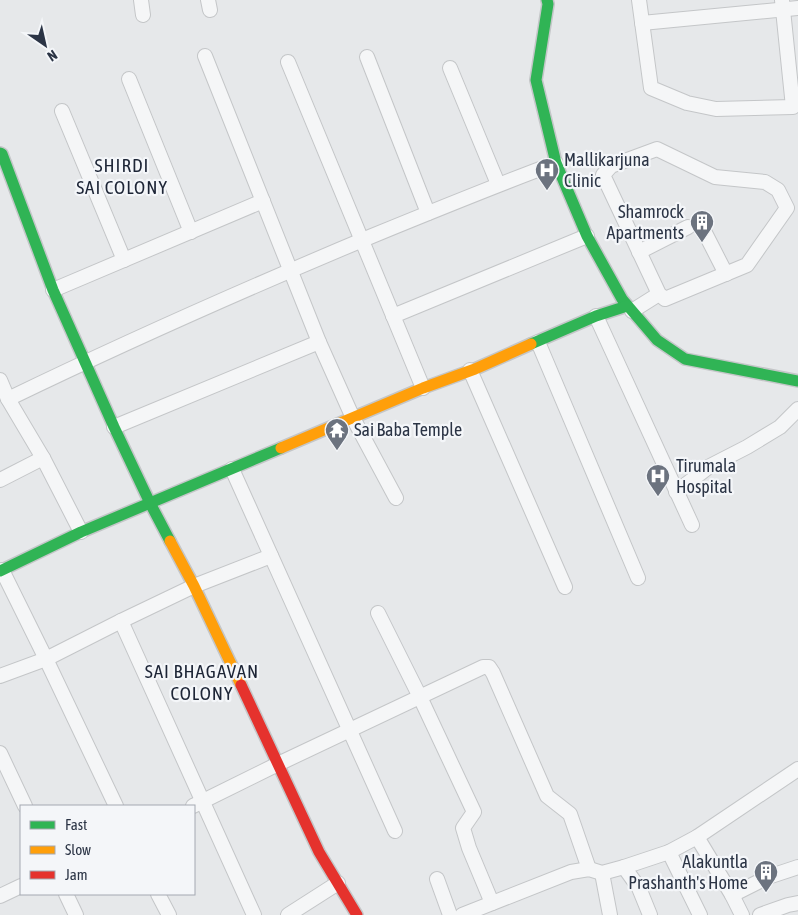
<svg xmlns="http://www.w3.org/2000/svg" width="798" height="915" font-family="'Asap Condensed',sans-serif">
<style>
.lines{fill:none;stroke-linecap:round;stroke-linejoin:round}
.street-casing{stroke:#c4c6c8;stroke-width:16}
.fast-casing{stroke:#c4c6c8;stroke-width:14}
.slow-casing{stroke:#c4c6c8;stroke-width:14}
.jam-casing{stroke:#c4c6c8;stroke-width:14}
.street{stroke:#f5f6f7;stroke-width:14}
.fast{stroke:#30b455;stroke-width:11}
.slow{stroke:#ff9f0a;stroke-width:11}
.jam{stroke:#e5322d;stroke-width:11}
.labels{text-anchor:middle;stroke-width:4.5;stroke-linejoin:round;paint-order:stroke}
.poi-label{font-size:18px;fill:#2b3445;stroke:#f4f6f9;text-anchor:start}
.neighbourhood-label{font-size:19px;letter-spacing:1px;fill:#1d2536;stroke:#f4f6f9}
</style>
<rect width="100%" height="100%" fill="#e6e8ea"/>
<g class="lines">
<!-- street casing -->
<g class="street-casing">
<g id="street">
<path d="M141,0L143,15"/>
<path d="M208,0L210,10"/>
<path d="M639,0L651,88L687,103L716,109L793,107L782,0"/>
<path d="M642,23L798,8"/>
<path d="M205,56L319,342L353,418L396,498"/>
<path d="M367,57L428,213"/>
<path d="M288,62L423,388"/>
<path d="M450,68L498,184"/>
<path d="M129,79L191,232"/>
<path d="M62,111L124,260"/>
<path d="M704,231L726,274"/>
<path d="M639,252L688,227"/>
<path d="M53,290L263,201"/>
<path d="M632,311L659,294L665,299L747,265L787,208L778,190L765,182L715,177L657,149L611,166L603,175L659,294"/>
<path d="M393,316L587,236"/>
<path d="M596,316L692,525"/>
<path d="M538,342L638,578"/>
<path d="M470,370L565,587"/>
<path d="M0,380L8,399L43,458L81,532"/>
<path d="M8,399C128,341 250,287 372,236C433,211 494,186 556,163"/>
<path d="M114,427L319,342"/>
<path d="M232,469L395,831"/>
<path d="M0,480L43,458"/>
<path d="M676,492L710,466L747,447L780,427L798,409"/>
<path d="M2,570L46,659L116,806"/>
<path d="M378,613L420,697L474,812L463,828L469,848L492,903"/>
<path d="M121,621L254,915"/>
<path d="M0,676L46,659L121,621L194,586L271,556"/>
<path d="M0,753L25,806"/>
<path d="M193,806L278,764L483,667H489L493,673L547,796L570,814L589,869"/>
<path d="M697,837L732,895L742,915"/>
<path d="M669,852L700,915"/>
<path d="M624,867L639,888L650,915"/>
<path d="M602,873L610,915"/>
<path d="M437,879L450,915"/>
<path d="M66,894L76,915"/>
<path d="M158,894L169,915"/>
<path d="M732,895L768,877L798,867"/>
<path d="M0,896L21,886"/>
<path d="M288,915L338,883"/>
<path d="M462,915L571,872L589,869L602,873L624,867L669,852L697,837L798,769"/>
<path d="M760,915L788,905L798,903"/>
</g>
</g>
<!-- fast casing -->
<g class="fast-casing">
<g id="fast">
<path d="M547,0L548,4L536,80L556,163L587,236L622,299L657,340L685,359L798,381"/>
<path d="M0,153L2,154L53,290L114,427L150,503L170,541"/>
<path d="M531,344L596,316L627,306"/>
<path d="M0,571L81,532L281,448"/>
</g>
</g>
<!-- slow casing -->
<g class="slow-casing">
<g id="slow">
<path d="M281,448L423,388L475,369L531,344"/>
<path d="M170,541L194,586L241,685"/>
</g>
</g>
<!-- jam casing -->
<g class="jam-casing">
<path id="jam" d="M241,685L319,852L357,915"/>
</g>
<!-- street -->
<use href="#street" class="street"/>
<!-- fast -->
<use href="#fast" class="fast"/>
<!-- slow -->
<use href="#slow" class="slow"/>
<!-- jam -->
<use href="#jam" class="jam"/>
</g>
<!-- icons -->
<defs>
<g id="hospital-pin" transform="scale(1.25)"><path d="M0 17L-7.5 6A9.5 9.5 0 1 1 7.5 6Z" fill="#6c737f" stroke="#f4f6f9"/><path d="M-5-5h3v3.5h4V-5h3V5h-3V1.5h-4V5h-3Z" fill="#fff"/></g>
<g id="building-pin" transform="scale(1.25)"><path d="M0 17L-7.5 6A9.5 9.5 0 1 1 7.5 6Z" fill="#6c737f" stroke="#f4f6f9"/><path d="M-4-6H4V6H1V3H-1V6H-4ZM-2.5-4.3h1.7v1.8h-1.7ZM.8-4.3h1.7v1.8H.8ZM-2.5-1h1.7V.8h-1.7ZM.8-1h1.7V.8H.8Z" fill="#fff"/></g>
<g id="temple-pin" transform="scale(1.25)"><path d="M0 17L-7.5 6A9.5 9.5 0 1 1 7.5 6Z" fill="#6c737f" stroke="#f4f6f9"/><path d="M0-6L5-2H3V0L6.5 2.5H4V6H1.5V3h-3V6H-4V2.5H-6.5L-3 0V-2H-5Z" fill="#fff"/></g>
</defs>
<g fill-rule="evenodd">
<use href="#hospital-pin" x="547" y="170"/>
<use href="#building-pin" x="702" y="222"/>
<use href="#temple-pin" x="337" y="430"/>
<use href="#hospital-pin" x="658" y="476"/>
<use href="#building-pin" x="766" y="872"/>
</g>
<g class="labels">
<!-- poi labels -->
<g class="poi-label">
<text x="564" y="166">Mallikarjuna<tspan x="564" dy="21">Clinic</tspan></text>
<text x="684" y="218" text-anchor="end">Shamrock<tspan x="684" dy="21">Apartments</tspan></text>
<text x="354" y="436">Sai Baba Temple</text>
<text x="676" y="472">Tirumala<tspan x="676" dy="21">Hospital</tspan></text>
<text x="748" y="868" text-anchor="end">Alakuntla<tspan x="748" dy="21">Prashanth's Home</tspan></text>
</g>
<!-- neighbourhood labels -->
<g class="neighbourhood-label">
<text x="122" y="172">SHIRDI<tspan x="122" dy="22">SAI COLONY</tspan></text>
<text x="202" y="678">SAI BHAGAVAN<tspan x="202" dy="22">COLONY</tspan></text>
</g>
</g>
<!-- legend -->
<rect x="20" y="805" width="175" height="90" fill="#f4f6f9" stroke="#a4a8b1"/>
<rect x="30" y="821" width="25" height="8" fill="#30b455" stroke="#a4a8b1"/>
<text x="65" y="830" font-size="15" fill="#2b3445">Fast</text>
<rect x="30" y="846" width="25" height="8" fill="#ff9f0a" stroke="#a4a8b1"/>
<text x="65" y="855" font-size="15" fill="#2b3445">Slow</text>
<rect x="30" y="871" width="25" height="8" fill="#e5322d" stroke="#a4a8b1"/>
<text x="65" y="880" font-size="15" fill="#2b3445">Jam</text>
<!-- north arrow -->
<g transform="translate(45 45) rotate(146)" stroke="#f4f6f9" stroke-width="4" paint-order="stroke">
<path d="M0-4L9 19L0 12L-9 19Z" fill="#2b3445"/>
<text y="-8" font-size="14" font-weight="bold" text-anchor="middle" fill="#2b3445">N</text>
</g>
</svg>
